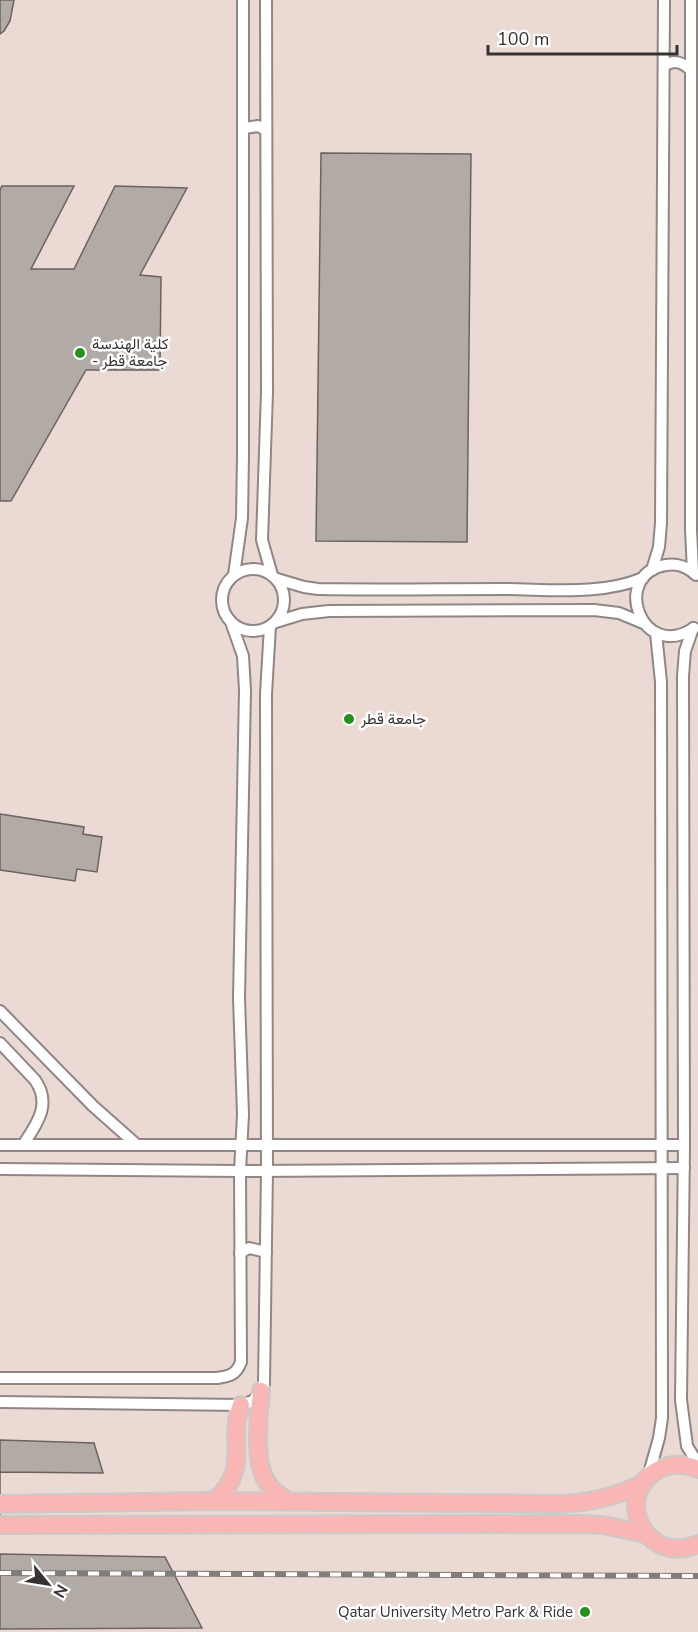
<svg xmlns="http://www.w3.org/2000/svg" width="698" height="1632" font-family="'Nunito Sans',Vazirmatn,sans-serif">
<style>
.built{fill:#ebdad4}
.building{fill:#b2aba5;stroke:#6a635e;stroke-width:1.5}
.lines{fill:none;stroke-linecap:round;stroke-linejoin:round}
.street-casing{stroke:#908784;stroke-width:14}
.primary-casing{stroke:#cbcac9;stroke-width:20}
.street{stroke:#fff;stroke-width:10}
.primary{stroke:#f8b6b5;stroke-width:16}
.rail-casing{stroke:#837d7a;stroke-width:6}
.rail{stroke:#fff;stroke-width:4;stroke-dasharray:11;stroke-linecap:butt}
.poi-dot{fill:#23911a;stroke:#fff;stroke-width:2}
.labels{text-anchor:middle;stroke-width:5;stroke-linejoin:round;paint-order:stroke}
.poi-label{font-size:15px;fill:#363231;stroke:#fff;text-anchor:start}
</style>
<rect width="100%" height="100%" fill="#f3e9e5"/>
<!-- built -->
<rect class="built" x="0" y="0" width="698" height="1632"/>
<!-- building -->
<g class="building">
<path d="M0,0H14L10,21L4,31L0,34Z"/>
<path d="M321,153L471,154L467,542L316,541Z"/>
<path d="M2,186H74L31,269H74L115,186L187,188L140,275L161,277L160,370H86L11,501H0V190Z"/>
<path d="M0,814L84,827L83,834L102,837L97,872L77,869L75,881L0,870Z"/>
<path d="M0,1440L94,1443L103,1473L0,1472V1533Z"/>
<path d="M0,1554L165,1557L202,1628L0,1629Z"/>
</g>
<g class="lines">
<!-- street casing -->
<g class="street-casing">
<g id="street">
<path d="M266,0L267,392L262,540L272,575"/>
<path d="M691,0V530L693,572"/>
<path d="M664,66C674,59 682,62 691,70"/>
<path d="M245,128L258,126L266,130"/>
<circle cx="253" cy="600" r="31"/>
<path d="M652,570L659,547L661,523L664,0"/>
<path d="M234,575L242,518L243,456V0"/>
<path d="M277,579L304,587L318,589C380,590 441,589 502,589C548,589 600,596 643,578"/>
<path d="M276,622L302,614L329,611L594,610L619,613L643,623"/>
<path d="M693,628L685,651L683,676L684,1145L681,1400L687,1446L698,1464"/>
<path d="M694,628C641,663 610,574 666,565C677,563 688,567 696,575"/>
<path d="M0,1011L93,1106L137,1145"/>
<path d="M0,1043L35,1080C52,1104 37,1124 23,1145"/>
<path d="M0,1145H684"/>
<path d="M0,1169L240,1171L684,1168"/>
<path d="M240,1253L249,1248L266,1252"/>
<path d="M0,1378H217C230,1376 236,1375 241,1362L240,1171L243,1115L239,998L245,690L243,656L231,622"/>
<path d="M0,1402L241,1405L253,1401L261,1391L264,1384L267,1170L266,694L270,626"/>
<path d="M648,1477L659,1438L662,1418L661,682L656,633"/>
</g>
</g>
<!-- primary casing -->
<g class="primary-casing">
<g id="primary">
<path d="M261,1391C259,1407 258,1422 258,1438C258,1466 262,1488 289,1501"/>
<path d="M698,1469C686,1464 674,1463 662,1468C610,1491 644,1568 698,1544"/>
<path d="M214,1501C252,1468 227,1441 241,1405"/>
<path d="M0,1504L214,1501L559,1504C589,1503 615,1497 642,1484"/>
<path d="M0,1525L581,1524L603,1525L646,1534"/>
</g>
</g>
<!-- street -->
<use href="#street" class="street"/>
<!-- primary -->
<use href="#primary" class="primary"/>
<!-- rail casing -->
<g class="rail-casing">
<path id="rail" d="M0,1573L698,1576"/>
</g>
<!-- rail -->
<use href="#rail" class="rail"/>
</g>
<!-- markers -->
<g class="poi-dot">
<circle cx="80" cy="353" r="6"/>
<circle cx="349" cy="719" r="6"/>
<circle cx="585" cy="1612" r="6"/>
</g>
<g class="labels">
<!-- poi labels -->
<g class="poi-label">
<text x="92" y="349">كلية الهندسة<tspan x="92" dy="17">- جامعة قطر</tspan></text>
<text x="361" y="724">جامعة قطر</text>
<text x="573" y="1617" text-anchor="end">Qatar University Metro Park &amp; Ride</text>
</g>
</g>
<!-- north arrow -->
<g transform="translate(48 1584) rotate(120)" stroke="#ffffff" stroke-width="4.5" paint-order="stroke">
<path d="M0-4.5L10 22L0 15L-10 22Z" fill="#363231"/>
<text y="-9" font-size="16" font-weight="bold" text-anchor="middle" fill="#363231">N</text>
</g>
<!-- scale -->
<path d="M488 45v9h189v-9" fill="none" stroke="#363231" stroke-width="3"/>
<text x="497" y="45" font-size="18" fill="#363231" stroke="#ffffff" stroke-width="4.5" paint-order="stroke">100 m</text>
</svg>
